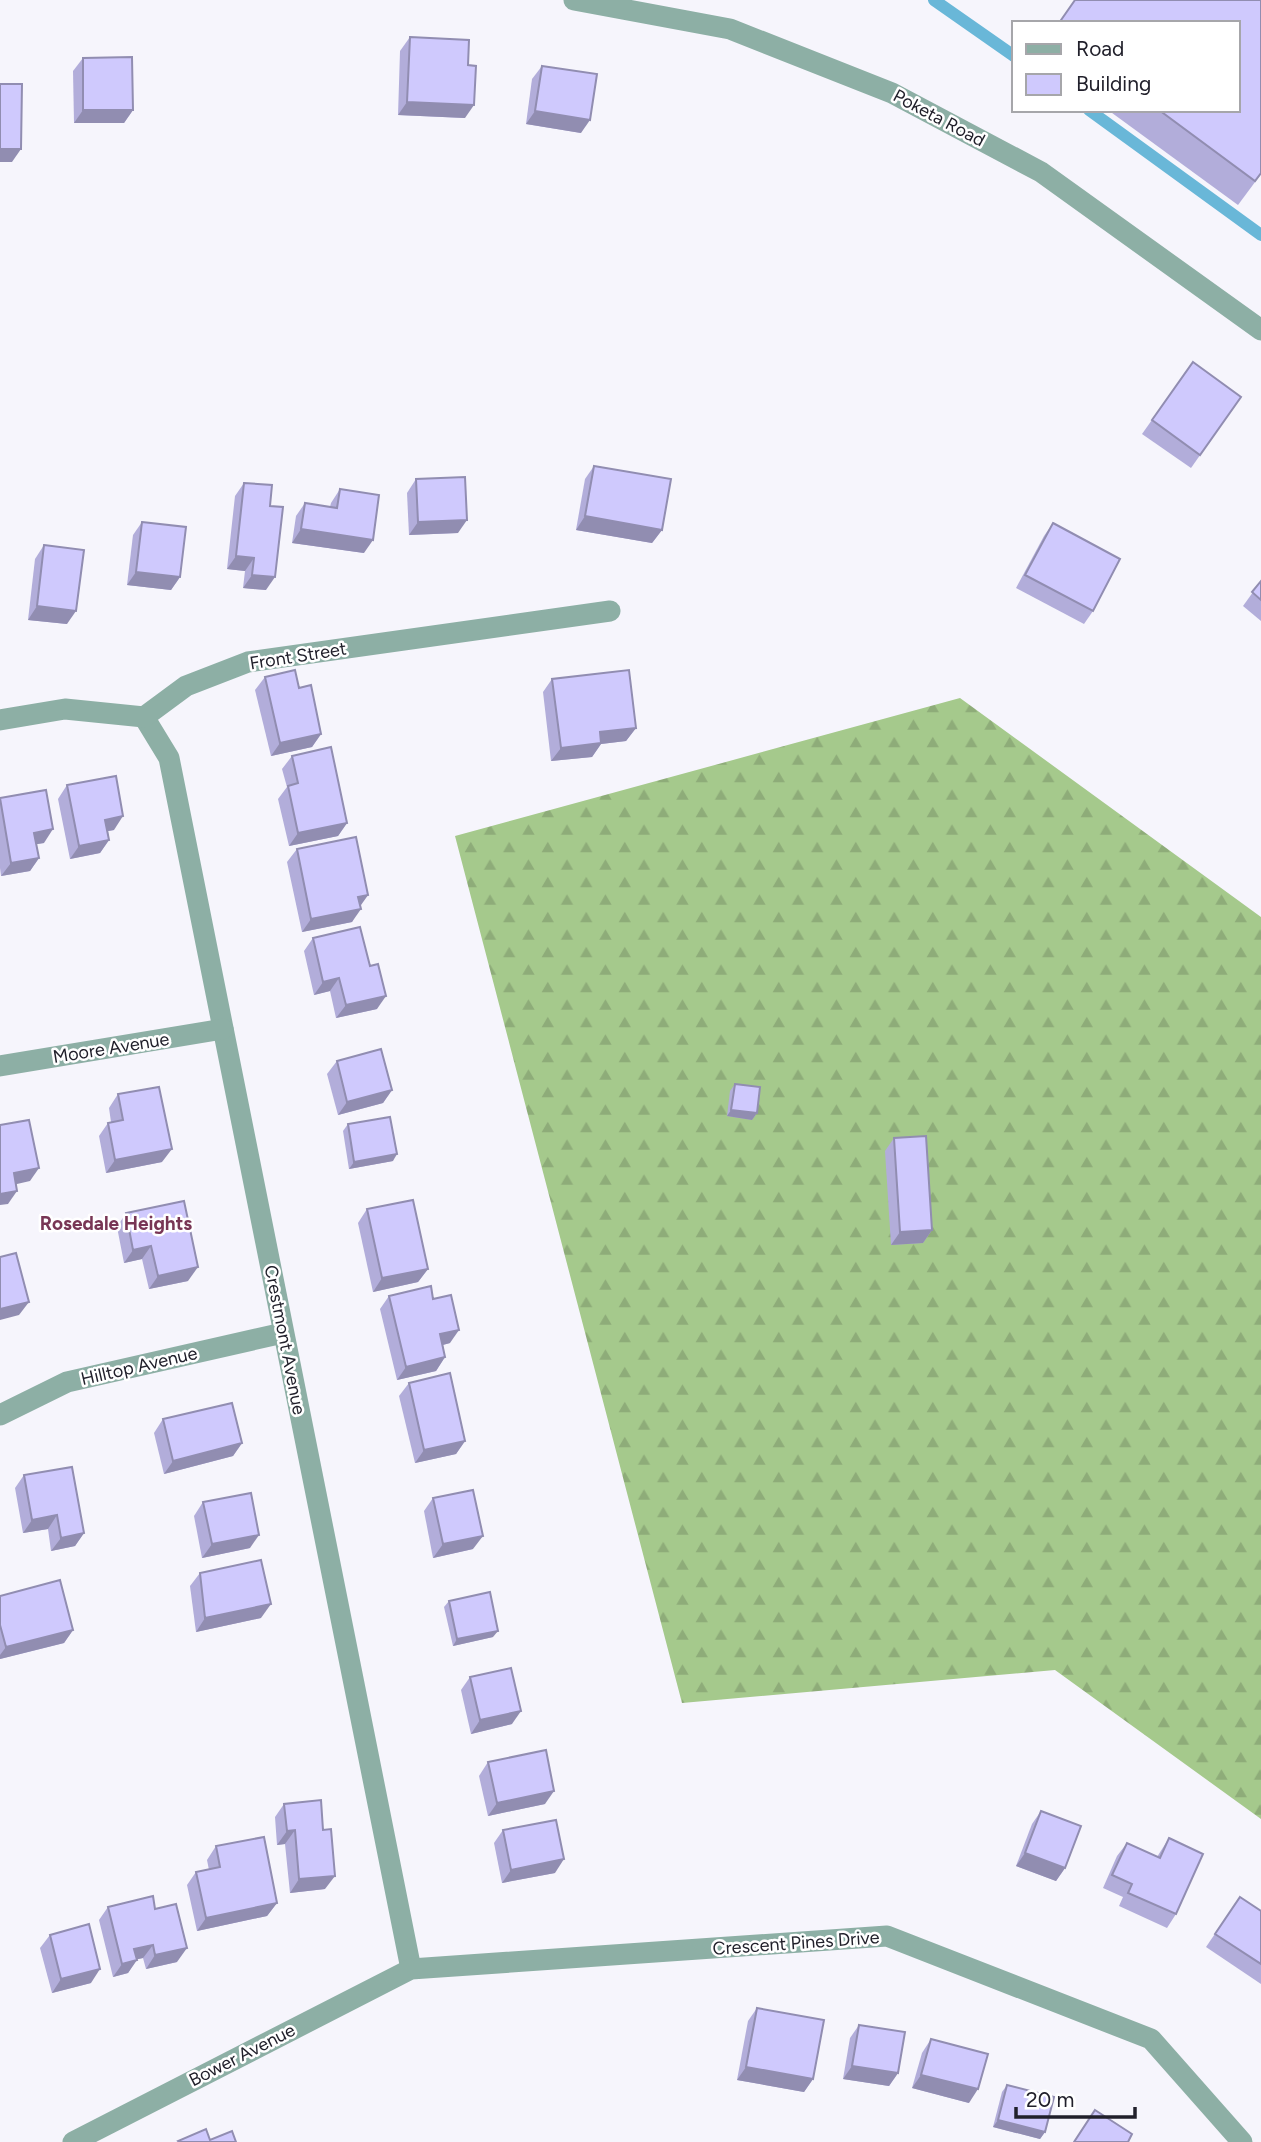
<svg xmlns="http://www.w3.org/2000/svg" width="1261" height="2142" font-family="Figtree,sans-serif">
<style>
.forest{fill:url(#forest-firs)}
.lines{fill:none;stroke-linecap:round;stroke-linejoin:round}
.stream{stroke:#69b7d8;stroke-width:12}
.minor{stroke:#8dafa5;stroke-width:21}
.wall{fill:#b2adda}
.shaded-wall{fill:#918db1}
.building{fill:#cfc9fd;stroke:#918db1;stroke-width:2}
.labels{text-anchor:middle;stroke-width:5;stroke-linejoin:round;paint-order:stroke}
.street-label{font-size:18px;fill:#21202b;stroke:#fff}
.neighbourhood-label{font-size:19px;font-weight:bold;fill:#783655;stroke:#fff}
</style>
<defs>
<pattern id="forest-firs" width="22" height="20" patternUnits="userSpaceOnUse" patternTransform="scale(1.75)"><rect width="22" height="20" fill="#a5c98c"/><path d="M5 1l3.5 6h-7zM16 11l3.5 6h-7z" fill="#8eac79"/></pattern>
</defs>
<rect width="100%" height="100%" fill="#f6f5fc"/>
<!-- forest -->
<path class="forest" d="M960,698L1261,917V1819L1055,1670L682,1703L455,836Z"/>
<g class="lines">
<!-- stream -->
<g class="stream">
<path d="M934,0L1014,56"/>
<path d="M1089,110L1261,235"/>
</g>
<!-- minor -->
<g class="minor">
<path d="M574,0L730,29L892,93L1041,172L1261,330"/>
<path d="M144,717L169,758L411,1969"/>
<path d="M0,720L65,709L144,717L186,686L248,662L610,611"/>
<path d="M0,1066L223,1029"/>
<path d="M0,1415L67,1382L283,1333"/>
<path d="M73,2142L411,1969L887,1936L1151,2039L1242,2142"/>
</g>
</g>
<!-- wall -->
<g class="wall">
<path d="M410,37L468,65L465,118L398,115L400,51Z"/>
<path d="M83,58L133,110L124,123H74L73,71Z"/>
<path d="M542,66L581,133L526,124L532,79Z"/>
<path d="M1108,110H1238L1261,174L1238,205Z"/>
<path d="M1193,362L1241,397L1191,468L1142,434Z"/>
<path d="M594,466L662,530L652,543L576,530L585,479Z"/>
<path d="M416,479L458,533L409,535L407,493Z"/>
<path d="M244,483L270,506L266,590L243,588L245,571L227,569L235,496Z"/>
<path d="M340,489L364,553L292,543L296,516L305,503L330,507L331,503Z"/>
<path d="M142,522L180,577L171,590L127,585L133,535Z"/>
<path d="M1053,523L1093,611L1084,624L1016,588L1044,536Z"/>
<path d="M44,545L67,624L28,620L35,559Z"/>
<path d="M1261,581V621L1243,606Z"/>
<path d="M265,677L299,688L321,734L312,747L271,756L255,690Z"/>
<path d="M552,679L636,728L626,741L601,744L592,757L551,761L543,692Z"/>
<path d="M292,756L347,823L338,836L289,846L278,799L287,787L282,769Z"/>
<path d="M67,785L114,830L108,831L109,840L100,853L70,859L58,799Z"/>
<path d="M0,798L44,843L36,844L39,858L30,871L1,876L0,868Z"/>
<path d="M297,849L368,895L360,905L352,922L302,932L287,862Z"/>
<path d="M313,938L377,1009L336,1018L330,991L314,995L304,951Z"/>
<path d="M337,1061L392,1090L383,1103L338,1115L327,1074Z"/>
<path d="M735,1084L757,1113L752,1120L727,1116L730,1091Z"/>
<path d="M118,1094L162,1162L106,1173L99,1136L108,1123L111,1122L109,1108Z"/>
<path d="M348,1124L393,1161L349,1169L343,1131Z"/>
<path d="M894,1138L932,1230L923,1243L891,1245L885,1151Z"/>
<path d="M367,1209L428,1269L418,1282L373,1292L358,1223Z"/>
<path d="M126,1213L188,1281L149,1289L142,1259L124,1263L117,1227Z"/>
<path d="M389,1296L433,1299L450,1343L443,1345L445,1357L436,1371L397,1380L380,1309Z"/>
<path d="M409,1383L465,1441L456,1454L415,1463L399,1396Z"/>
<path d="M163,1419L242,1443L233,1456L164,1474L154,1433Z"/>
<path d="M24,1475L84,1533L75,1546L51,1551L48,1529L23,1533L15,1488Z"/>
<path d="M433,1498L473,1549L433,1558L424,1511Z"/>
<path d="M203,1502L250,1548L202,1558L194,1516Z"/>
<path d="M200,1573L261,1618L196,1632L190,1586Z"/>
<path d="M0,1596L73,1630L64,1643L0,1659Z"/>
<path d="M449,1601L493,1637L453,1646L444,1607Z"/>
<path d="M470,1677L512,1724L471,1734L461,1690Z"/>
<path d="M488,1762L545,1804L488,1816L479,1776Z"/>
<path d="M284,1804L323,1830L325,1889L290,1893L285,1844L277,1845L275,1817Z"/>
<path d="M1041,1811L1065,1868L1056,1881L1016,1866L1032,1824Z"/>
<path d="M503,1830L555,1873L502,1883L494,1843Z"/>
<path d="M1169,1838L1176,1914L1167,1928L1119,1906L1123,1897L1103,1888L1117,1856L1127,1843L1157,1857Z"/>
<path d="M216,1846L277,1903L267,1916L197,1931L187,1885L196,1872L209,1870L207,1860Z"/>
<path d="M1240,1897L1261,1911V1984L1206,1947Z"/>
<path d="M108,1907L155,1909L177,1962L146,1969L143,1958L137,1959L128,1973L113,1977L99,1920Z"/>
<path d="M50,1935L91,1983L52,1993L40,1948Z"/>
<path d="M757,2008L813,2079L804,2092L737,2080L748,2021Z"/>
<path d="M859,2025L898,2073L889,2086L843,2079L850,2038Z"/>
<path d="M931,2039L969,2103L912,2088L922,2053Z"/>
<path d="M1007,2085L1045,2132L1040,2139L993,2127L1002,2092Z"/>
</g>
<!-- shaded-wall -->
<g class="shaded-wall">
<path d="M407,102L474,105L465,118L398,115Z"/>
<path d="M83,110H133L124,123H74Z"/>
<path d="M535,111L590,120L581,133L526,124Z"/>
<path d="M0,149H21L12,162H0Z"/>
<path d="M585,516L662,530L652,543L576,530Z"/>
<path d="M467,520L458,533L409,535L418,522Z"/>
<path d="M301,529L373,540L364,553L292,543Z"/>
<path d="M236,556L254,558L245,571L227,569Z"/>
<path d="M136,572L180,577L171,590L127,585Z"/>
<path d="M252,575L275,577L266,590L243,588Z"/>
<path d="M37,606L76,611L67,624L28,620Z"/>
<path d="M636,728L626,741L601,744L592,757L551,761L561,748L600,732Z"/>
<path d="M321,734L312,747L271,756L280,743Z"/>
<path d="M123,816L114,830L96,833L105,820Z"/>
<path d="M347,823L338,836L289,846L298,833Z"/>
<path d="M53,829L44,843L25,846L34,833Z"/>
<path d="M109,840L100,853L70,859L79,846Z"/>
<path d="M39,858L30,871L1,876L11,863Z"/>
<path d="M368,895L359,908L358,897Z"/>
<path d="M361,909L352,922L302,932L311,919Z"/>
<path d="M339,978L330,991L314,995L323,982Z"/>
<path d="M386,996L377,1009L336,1018L346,1005Z"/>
<path d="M392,1090L383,1103L338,1115L347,1102Z"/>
<path d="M731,1110L757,1113L752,1120L727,1116Z"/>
<path d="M172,1149L162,1162L106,1173L115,1160Z"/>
<path d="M397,1154L393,1161L349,1169L354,1162Z"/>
<path d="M39,1168L30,1181L4,1187L14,1173Z"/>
<path d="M17,1191L8,1204L0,1205V1194Z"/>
<path d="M932,1230L923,1243L891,1245L900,1232Z"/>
<path d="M151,1246L142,1259L124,1263L133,1250Z"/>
<path d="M198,1267L188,1281L149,1289L158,1276Z"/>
<path d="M428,1269L418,1282L373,1292L382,1278Z"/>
<path d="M29,1302L19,1315L0,1320V1309Z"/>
<path d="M459,1330L450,1343L431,1348L440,1334Z"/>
<path d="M445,1357L436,1371L397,1380L406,1367Z"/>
<path d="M465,1441L456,1454L415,1463L424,1450Z"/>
<path d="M242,1443L233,1456L164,1474L173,1461Z"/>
<path d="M57,1515L48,1529L23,1533L32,1520Z"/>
<path d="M84,1533L75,1546L51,1551L61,1538Z"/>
<path d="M259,1535L250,1548L202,1558L212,1544Z"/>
<path d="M483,1536L473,1549L433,1558L443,1544Z"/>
<path d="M271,1604L261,1618L196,1632L205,1618Z"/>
<path d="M73,1630L64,1643L0,1659V1655L6,1647Z"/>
<path d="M498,1631L493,1637L453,1646L457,1639Z"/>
<path d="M521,1711L512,1724L471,1734L480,1720Z"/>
<path d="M554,1791L545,1804L488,1816L497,1803Z"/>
<path d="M295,1830L285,1844L277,1845L287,1831Z"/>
<path d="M1025,1853L1065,1868L1056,1881L1016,1866Z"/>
<path d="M564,1859L555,1873L502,1883L511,1870Z"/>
<path d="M335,1876L325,1889L290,1893L299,1879Z"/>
<path d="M277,1903L267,1916L197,1931L206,1918Z"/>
<path d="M153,1945L143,1958L125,1962L134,1949Z"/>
<path d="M187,1948L177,1962L146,1969L155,1955Z"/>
<path d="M137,1960L128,1973L113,1977L122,1964Z"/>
<path d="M100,1969L91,1983L52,1993L61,1979Z"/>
<path d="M852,2066L898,2073L889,2086L843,2079Z"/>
<path d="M746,2067L813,2079L804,2092L737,2080Z"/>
<path d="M921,2075L978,2089L969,2103L912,2088Z"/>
<path d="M998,2120L1045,2132L1040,2139L993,2127Z"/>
</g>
<!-- building -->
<g class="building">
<path d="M1075,0H1261V173L1255,181L1159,110H1238V23H1059Z"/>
<path d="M410,37L469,40L468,65L476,66L474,105L407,102Z"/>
<path d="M132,57L133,110H83V58Z"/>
<path d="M542,66L597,74L590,120L535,111Z"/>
<path d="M0,84H22L21,149H0Z"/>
<path d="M1193,362L1241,397L1200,455L1152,420Z"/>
<path d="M594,466L671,479L662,530L585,516Z"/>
<path d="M465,477L467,520L418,522L416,479Z"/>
<path d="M244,483L272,485L270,506L283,507L275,577L252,575L254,558L236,556Z"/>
<path d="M340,489L379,495L373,540L301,529L305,503L337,508Z"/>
<path d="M142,522L186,527L180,577L136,572Z"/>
<path d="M1053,523L1120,559L1093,611L1025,575Z"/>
<path d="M44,545L84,550L76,611L37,606Z"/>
<path d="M1261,581V600L1252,592Z"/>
<path d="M295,670L299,688L311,685L321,734L280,743L265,677Z"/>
<path d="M629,670L636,728L600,732L601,743L561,748L552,679Z"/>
<path d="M331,747L347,823L298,833L288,786L298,783L292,756Z"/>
<path d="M116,776L123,816L105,820L109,840L79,846L67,785Z"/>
<path d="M46,790L53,829L34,833L39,858L11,863L0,798Z"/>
<path d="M356,837L368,895L358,897L361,909L311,919L297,849Z"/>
<path d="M360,927L370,966L378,964L386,996L346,1005L339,978L323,982L313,938Z"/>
<path d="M381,1049L392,1090L347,1102L337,1061Z"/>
<path d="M735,1084L760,1087L757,1113L731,1110Z"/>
<path d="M159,1087L172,1149L115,1160L108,1123L123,1120L118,1094Z"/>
<path d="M390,1117L397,1154L354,1162L348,1124Z"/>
<path d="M29,1120L39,1168L14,1173L17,1191L0,1194V1125Z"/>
<path d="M926,1136L932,1230L900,1232L894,1138Z"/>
<path d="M413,1200L428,1269L382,1278L367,1209Z"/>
<path d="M184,1201L198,1267L158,1276L151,1246L133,1250L126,1213Z"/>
<path d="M16,1253L29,1302L0,1309V1257Z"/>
<path d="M431,1286L433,1299L451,1295L459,1330L440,1334L445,1357L406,1367L389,1296Z"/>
<path d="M450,1373L465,1441L424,1450L409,1383Z"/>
<path d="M232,1403L242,1443L173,1461L163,1419Z"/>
<path d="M72,1467L84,1533L61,1538L57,1515L32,1520L24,1475Z"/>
<path d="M473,1490L483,1536L443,1544L433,1498Z"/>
<path d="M251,1493L259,1535L212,1544L203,1502Z"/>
<path d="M261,1560L271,1604L205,1618L200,1573Z"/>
<path d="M60,1580L73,1630L6,1647L0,1625V1596Z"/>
<path d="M490,1592L498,1631L457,1639L449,1601Z"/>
<path d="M511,1668L521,1711L480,1720L470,1677Z"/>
<path d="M546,1750L554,1791L497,1803L488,1762Z"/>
<path d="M321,1800L323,1830L331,1829L335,1876L299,1879L295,1830L287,1831L284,1804Z"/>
<path d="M1041,1811L1081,1826L1065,1868L1025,1853Z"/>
<path d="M556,1820L564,1859L511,1870L503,1830Z"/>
<path d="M264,1837L277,1903L206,1918L196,1872L220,1867L216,1846Z"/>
<path d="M1169,1838L1203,1854L1176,1914L1128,1893L1132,1884L1112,1875L1127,1843L1160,1858Z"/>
<path d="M153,1896L155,1909L176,1904L187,1948L155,1955L153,1945L134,1949L137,1960L122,1964L108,1907Z"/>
<path d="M1240,1897L1261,1911V1964L1215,1934Z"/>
<path d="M89,1924L100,1969L61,1979L50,1935Z"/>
<path d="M757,2008L824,2020L813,2079L746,2067Z"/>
<path d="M859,2025L905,2032L898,2073L852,2066Z"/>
<path d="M931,2039L988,2054L978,2089L921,2075Z"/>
<path d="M1007,2085L1054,2097L1045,2132L998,2120Z"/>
<path d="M1095,2110L1132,2134L1128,2142H1074Z"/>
<path d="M206,2129L210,2140L232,2131L236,2142H179L178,2141Z"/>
</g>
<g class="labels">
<!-- street labels -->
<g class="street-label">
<text transform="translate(939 118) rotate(28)" y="6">Poketa Road</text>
<text transform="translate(298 656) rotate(-9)" y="6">Front Street</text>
<text transform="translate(111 1048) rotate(-9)" y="6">Moore Avenue</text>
<text transform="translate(285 1340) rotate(79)" y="6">Crestmont Avenue</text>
<text transform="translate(139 1366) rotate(-13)" y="6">Hilltop Avenue</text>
<text transform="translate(796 1943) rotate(-4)" y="6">Crescent Pines Drive</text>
<text transform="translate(242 2055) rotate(-27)" y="6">Bower Avenue</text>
</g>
<!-- neighbourhood labels -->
<g class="neighbourhood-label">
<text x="116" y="1230">Rosedale Heights</text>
</g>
</g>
<!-- legend -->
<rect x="1012" y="21" width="228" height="91" fill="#ffffff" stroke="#a6a6aa" stroke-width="2"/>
<rect x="1026" y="44" width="35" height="10" fill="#8dafa5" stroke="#a6a6aa" stroke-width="2"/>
<text x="1076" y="56" font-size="21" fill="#21202b">Road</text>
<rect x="1026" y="74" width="35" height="21" fill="#cfc9fd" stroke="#a6a6aa" stroke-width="2"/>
<text x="1076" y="91" font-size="21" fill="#21202b">Building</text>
<!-- scale -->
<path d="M1016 2107v10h119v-10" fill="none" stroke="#21202b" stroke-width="3.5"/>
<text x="1026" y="2107" font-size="21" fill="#21202b" stroke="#ffffff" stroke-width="5" paint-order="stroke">20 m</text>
</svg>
